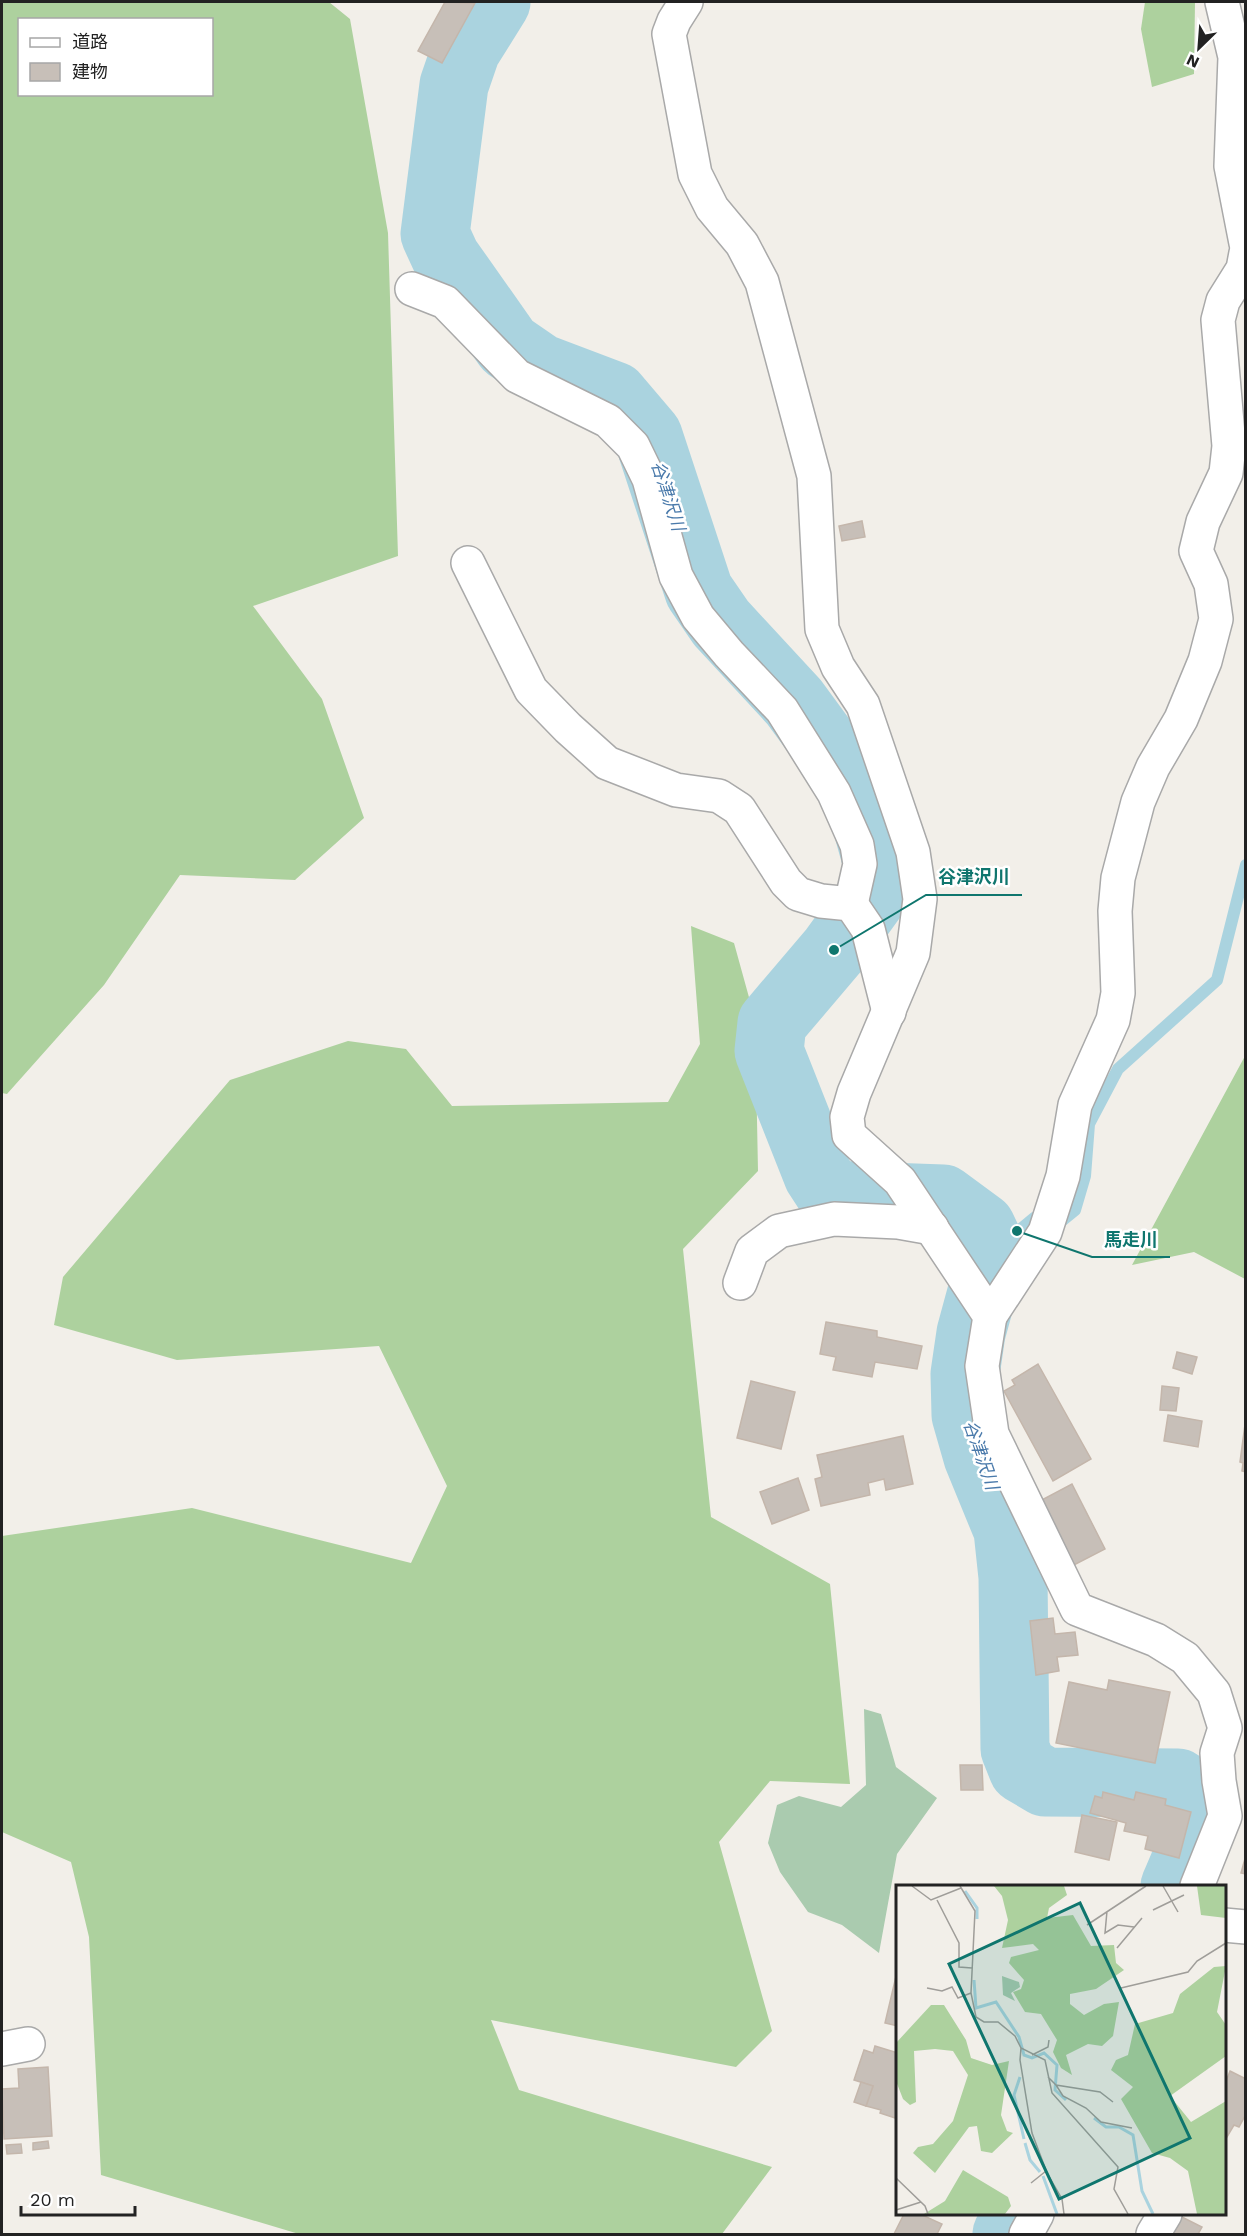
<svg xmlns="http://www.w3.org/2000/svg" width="1247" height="2236" font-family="'Work Sans','Noto Sans JP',sans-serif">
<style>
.forest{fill:#add19e;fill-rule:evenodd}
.cemetery{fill:#aacbaf}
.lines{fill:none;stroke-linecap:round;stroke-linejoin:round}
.stream{stroke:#aad3df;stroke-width:12}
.river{stroke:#aad3df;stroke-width:69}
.building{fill:#c7bfb8;stroke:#c4b6ab;stroke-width:1.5}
.minor-casing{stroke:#a9a9a9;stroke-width:36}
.minor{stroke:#fff;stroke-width:33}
.labels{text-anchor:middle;stroke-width:5;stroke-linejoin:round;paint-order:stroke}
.water-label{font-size:18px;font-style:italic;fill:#4a7aab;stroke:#fff}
.inset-river{fill:none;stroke:#aad3df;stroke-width:3}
.inset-road{fill:none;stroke:#9f9d99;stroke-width:1.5}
.view{fill:#0f766e;fill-opacity:0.15;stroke:#0f766e;stroke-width:3}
.inset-edge{fill:none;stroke:#222;stroke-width:3}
.leader{fill:none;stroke:#0f766e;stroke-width:2}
.callout-dot{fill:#0f766e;stroke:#fff;stroke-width:2}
.callout-label{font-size:18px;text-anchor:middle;font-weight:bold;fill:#0f766e;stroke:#fff;stroke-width:5;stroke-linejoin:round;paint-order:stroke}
</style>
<rect width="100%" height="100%" fill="#f2efe9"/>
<!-- forest -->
<g class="forest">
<path d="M2,2H329L350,19L388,233L398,556L253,606L322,699L364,818L295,880L180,875L104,985L7,1094L2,1093ZM20,20H212V94H20Z"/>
<path d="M1145,2H1195L1194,74L1152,87L1141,29Z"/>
<path d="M691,926L734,943L755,1019L758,1171L683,1249L711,1517L830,1584L850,1784L770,1781L719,1842L772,2031L736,2067L491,2020L519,2090L772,2167L722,2234H299L101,2175L89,1937L71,1862L2,1832V1536L192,1508L411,1563L447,1486L379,1346L177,1360L54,1325L63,1277L230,1080L348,1041L406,1049L452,1106L668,1102L700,1044Z"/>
<path d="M1245,1056V1279L1194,1252L1132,1265Z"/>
</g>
<!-- cemetery -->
<path class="cemetery" d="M864,1709L881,1714L896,1767L937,1798L897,1854L879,1953L842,1925L808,1912L780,1872L768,1843L777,1805L799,1796L841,1807L866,1785Z"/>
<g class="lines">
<!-- stream -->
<g class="stream">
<path d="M1059,1223L1075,1210L1085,1176L1089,1124L1118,1069L1217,980L1246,865"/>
<path d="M993,1252L1034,1218"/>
</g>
<!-- river -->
<g class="river">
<path d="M496,2L466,50L454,85L435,234L446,258L508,346L540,368L614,396L648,436L699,591L721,623L794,702L841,766L866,821L879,868L873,896L834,950L772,1023L769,1051L818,1175L831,1195L943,1199L981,1227L993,1252L971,1333L965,1374L966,1415L978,1457L1008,1530L1013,1577L1015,1749L1023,1769L1045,1782L1178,1783C1182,1786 1189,1791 1192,1795C1207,1818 1184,1865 1175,1886"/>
<path d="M1007,2234L1017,2214"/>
</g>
</g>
<!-- building -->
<g class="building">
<path d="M445,2L475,3L442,63L418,51Z"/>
<path d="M862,521L865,537L842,541L839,526Z"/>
<path d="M826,1322L877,1331V1337L922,1346L917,1369L875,1362L872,1377L833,1370L836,1357L820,1354Z"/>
<path d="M1177,1352L1197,1357L1192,1374L1173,1368Z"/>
<path d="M1038,1364L1091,1459L1053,1481L1004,1391L1015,1385L1012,1380Z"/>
<path d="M751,1381L795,1392L781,1449L737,1438Z"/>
<path d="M1162,1386L1179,1388L1176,1411L1160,1410Z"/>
<path d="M1168,1415L1202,1421L1198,1447L1164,1441Z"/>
<path d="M1246,1417V1472L1242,1471L1243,1463L1240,1462Z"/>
<path d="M903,1436L913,1484L886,1490L884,1479L868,1483L870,1495L821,1506L815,1479L822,1477L817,1455Z"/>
<path d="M798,1478L809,1510L772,1524L760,1492Z"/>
<path d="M1072,1484L1105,1549L1070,1567L1036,1503Z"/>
<path d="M1053,1618L1055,1634L1075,1632L1078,1655L1057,1657L1059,1671L1036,1675L1030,1621Z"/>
<path d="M1109,1680L1170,1692L1155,1763L1056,1743L1069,1682L1107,1690Z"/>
<path d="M960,1765H982L983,1790H961Z"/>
<path d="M1103,1792L1134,1800L1136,1792L1166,1799L1165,1805L1191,1812L1179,1858L1145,1849L1148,1836L1124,1831L1126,1823L1090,1813L1095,1796L1102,1798Z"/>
<path d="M1082,1815L1117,1822L1109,1860L1075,1852Z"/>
<path d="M1246,1855V1874L1241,1873Z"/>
<path d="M898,1968V2026L885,2023Z"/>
<path d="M875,2046L898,2053V2119L880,2113L881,2110L866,2106L873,2086L854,2080L864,2050L873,2053Z"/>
<path d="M48,2067L52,2136L4,2139L2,2089L19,2088L18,2069Z"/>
<path d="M1230,2071L1246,2079V2114L1239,2127L1234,2125L1224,2142V2087Z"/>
<path d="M861,2082L873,2086L866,2106L854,2102Z"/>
<path d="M48,2141L49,2148L33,2150V2143Z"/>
<path d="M21,2144L22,2153L7,2154L6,2145Z"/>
<path d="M904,2214H920L942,2224L937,2234H894Z"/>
<path d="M1178,2215L1202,2227L1198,2234H1166Z"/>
</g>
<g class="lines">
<!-- minor casing -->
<g class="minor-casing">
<g id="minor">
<path d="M686,2L674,21L669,34L695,174L712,208L742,244L762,282L814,476L822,629L838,667L863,705L913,852L920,899L913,953L854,1093L847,1117L849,1135L900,1181L990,1316L982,1366L992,1434L1077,1609L1156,1640L1185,1658L1214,1693L1225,1728L1217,1753L1219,1781L1225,1816L1197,1886"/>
<path d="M1222,2L1235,57L1231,166L1246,243"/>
<path d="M412,289L445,302L517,376L608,421L633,446L649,479L676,576L698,617L729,654L782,710L834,793L857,845L860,864L851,904"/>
<path d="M468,563L531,690L568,728L607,763L676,790L719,796L739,809L786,882L798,894L821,901L851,904L868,929L889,1012"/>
<path d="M740,1283L752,1251L779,1231L834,1219L898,1222L932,1228"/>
<path d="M990,1316L1045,1232L1063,1176L1075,1105L1113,1020L1118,993L1115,911L1118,878L1138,802L1153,767L1181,719L1205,661L1216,619L1211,584L1196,551L1203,522L1226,473L1229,446L1218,320L1223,301L1243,269L1246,253"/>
<path d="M1224,1925L1246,1927"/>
<path d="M2,2049L28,2044"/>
<path d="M1026,2234L1037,2214"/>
<path d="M1153,2234L1165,2214"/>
</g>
</g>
<!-- minor -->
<use href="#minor" class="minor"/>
</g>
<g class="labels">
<!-- water labels -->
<g class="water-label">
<text transform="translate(668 496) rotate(72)" y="6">谷津沢川</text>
<text transform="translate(981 1455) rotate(71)" y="6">谷津沢川</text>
</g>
</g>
<!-- overview -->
<g transform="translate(896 1885)">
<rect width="330" height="330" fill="#f2efe9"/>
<path d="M98,1H168L171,10L153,23L151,33L177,30L195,61L218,60L220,78L228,85L200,104L174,109V119L188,130L208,119L223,117L217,151L206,161L192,159L170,170L176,190L165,183L157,167L161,155L145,129L129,127L117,107L125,104L128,95L113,78L115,72L143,65L137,59L106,63L112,35L106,11ZM301,1H330V33L305,30ZM330,81L321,127L330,140V171L274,211L295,237L330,216V329H301L292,286L274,273L256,268L225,214L237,202L215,185L220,175L232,170L239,139L277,128L284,109L318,82ZM35,120H48L70,155L75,173L96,180L113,176L105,230L111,246L117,248L96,268L85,266L81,241L73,242L39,288L17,268L22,262L37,259L57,236L72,190L57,166L39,164L18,166L20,217L14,220L7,214L0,196V158ZM67,285L112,312L115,321L109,329H28L49,316Z" fill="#add19e"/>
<path d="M106,91L123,97L124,102L115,108L119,116L107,110Z" fill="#aacbaf"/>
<path class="inset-river" d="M69,6L81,23V34M78,95L80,123L100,117L123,152L128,170L136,173L148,168L161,180L159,205L170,215M124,192L118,210L128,254M198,233L210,242H223L237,250L246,306L257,329M129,258L134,275L144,287M147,291L161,329"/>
<path class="inset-road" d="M16,1L35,15L65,3M64,1L79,26L75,108L80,132L88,137H102L119,151L125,163L149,175L156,208L222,282L218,304L232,329M267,1L282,27M41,15L63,58V82L76,83M257,25L288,10M211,26L209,48L222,40L238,42M191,40L250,1M221,63L246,33M31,103L46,106L56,102L62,113L75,108M225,103L292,87L301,76L330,58M125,163L124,175L136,248L151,288L166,314L168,329M136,170L152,162L153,155M152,192L160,200L204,207L217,217M160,200L167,211L190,223L205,237L236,243M0,293L29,321L32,329M135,298L150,286M0,325L25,317"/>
<path class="view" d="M184,18L294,253L163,314L53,79Z"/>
<rect width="330" height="330" class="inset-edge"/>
</g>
<!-- callouts -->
<path class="leader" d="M834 950L926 895H1022M1017 1231L1092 1257H1170"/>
<g class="callout-dot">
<circle cx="834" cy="950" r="6"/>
<circle cx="1017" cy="1231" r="6"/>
</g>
<g class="callout-label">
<text x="974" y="883">谷津沢川</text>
<text x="1131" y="1246">馬走川</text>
</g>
<!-- border -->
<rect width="1247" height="2236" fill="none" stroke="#222222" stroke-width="6"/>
<!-- legend -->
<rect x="18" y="18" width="195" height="78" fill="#ffffff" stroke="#a7a7a7" stroke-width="1.5"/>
<rect x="30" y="38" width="30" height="9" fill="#ffffff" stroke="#a7a7a7" stroke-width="1.5"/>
<text x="72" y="48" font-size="18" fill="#222222">道路</text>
<rect x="30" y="63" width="30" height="18" fill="#c7bfb8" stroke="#a7a7a7" stroke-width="1.5"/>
<text x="72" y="78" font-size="18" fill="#222222">建物</text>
<!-- north arrow -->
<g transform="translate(1199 48) rotate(205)" stroke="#ffffff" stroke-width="4.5" paint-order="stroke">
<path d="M0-4.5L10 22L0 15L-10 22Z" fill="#222222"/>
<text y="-9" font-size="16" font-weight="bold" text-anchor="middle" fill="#222222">N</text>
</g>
<!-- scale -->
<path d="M21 2206v9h114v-9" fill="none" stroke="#222222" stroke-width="3"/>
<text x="30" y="2206" font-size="18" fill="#222222" stroke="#ffffff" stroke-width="4.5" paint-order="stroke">20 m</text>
</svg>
